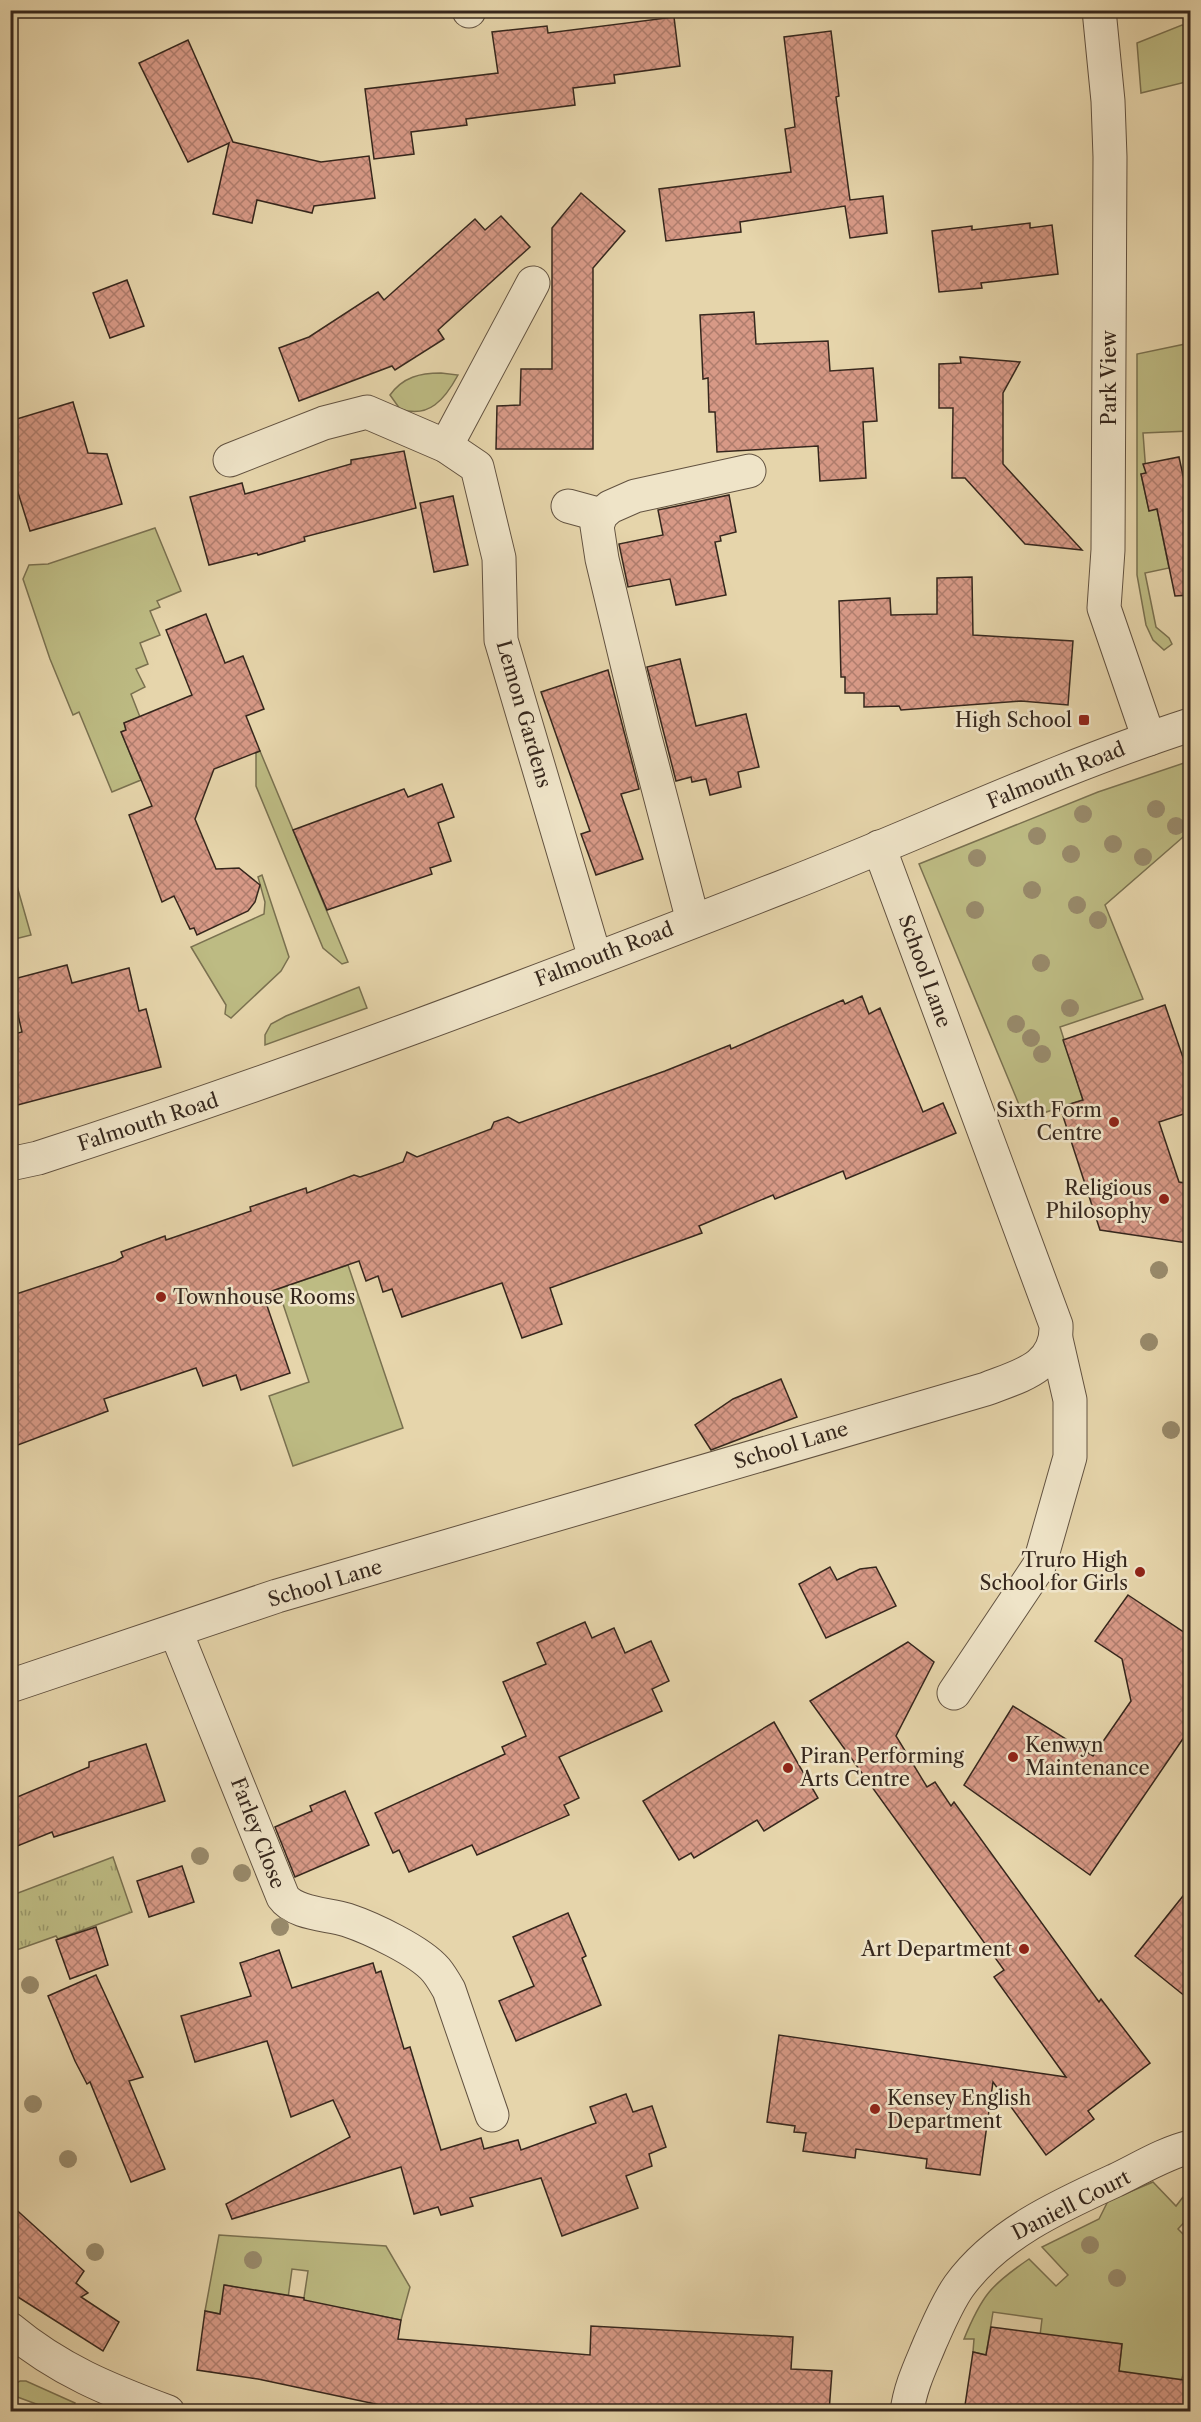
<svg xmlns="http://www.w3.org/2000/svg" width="1201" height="2422" font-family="'Libre Caslon Text',serif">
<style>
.grass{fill:url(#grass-tufts);stroke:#7a7150;stroke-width:1.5}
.green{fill:#bdbb83;stroke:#7a7150;stroke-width:1.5}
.building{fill:url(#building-cross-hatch);stroke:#36271d;stroke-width:1.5}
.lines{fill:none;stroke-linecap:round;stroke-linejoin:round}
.minor-casing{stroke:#625240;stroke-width:35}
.minor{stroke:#efe4c8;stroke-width:33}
.tree{fill:#988a6b}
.poi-dot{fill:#8f2418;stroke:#efe4c8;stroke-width:2}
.labels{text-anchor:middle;stroke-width:5;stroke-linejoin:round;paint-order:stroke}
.street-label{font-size:20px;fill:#36271d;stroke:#efe4c8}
.poi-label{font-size:20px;fill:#36271d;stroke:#efe4c8;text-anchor:end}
</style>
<defs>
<pattern id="grass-tufts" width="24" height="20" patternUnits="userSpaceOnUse" patternTransform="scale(1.5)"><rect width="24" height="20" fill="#bdbb83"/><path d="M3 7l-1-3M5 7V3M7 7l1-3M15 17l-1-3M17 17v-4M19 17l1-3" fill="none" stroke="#9a986b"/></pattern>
<pattern id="building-cross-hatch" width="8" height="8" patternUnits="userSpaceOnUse" patternTransform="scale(1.5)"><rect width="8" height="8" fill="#d79986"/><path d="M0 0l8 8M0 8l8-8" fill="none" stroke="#af7d6d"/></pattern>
</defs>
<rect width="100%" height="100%" fill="#e6d5ab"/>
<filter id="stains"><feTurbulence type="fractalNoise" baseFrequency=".00333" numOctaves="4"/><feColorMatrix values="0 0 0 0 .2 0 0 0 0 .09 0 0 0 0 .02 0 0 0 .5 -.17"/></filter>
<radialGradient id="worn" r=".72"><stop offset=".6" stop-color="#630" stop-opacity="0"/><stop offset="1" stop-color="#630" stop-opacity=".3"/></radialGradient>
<!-- grass -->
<path class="grass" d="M113,1857L132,1912L58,1939L56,1936L11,1952L10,1896Z"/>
<!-- green -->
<g class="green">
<path d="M1182,25L1188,28L1190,34V81L1141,93L1137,43Z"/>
<path d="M1190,343V431L1143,433L1146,473L1141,474L1149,510L1157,509L1169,568L1145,573L1156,627L1169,638L1172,644L1164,650L1153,640L1146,625L1137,575V354Z"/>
<path d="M441,373L458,375C445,399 429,419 400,409L390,395C403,377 420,373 441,373Z"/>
<path d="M155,528L181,591L157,601L160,607L150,611L160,635L140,643L148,664L136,669L145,687L131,694L140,717L124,723L126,730L121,732L141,780L112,792L79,712L73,715L50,659L23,579L29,565L48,564Z"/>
<path d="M260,751L348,962L342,964L323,948L256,786V752Z"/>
<path d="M1190,761V831L1105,905L1143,999L1060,1027L1083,1100L1025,1119L919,864L1098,792Z"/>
<path d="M11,865L31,935L11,940H10Z"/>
<path d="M262,875L289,957L281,971L231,1018L225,1014L226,1005L191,947L264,914L265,902L258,877Z"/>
<path d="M359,987L367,1008L265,1045V1035L271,1024L286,1016Z"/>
<path d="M348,1265L403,1428L293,1466L269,1396L309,1382L278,1289Z"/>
<path d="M1153,2182L1176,2206L1187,2192L1190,2195V2216L1178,2229L1190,2241V2359L1188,2358L1180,2385L1119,2371L1122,2344L1077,2339L1037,2360L1042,2319L993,2312L986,2355L973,2352L974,2339H964C982,2295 991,2285 1029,2259L1056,2286L1068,2275L1042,2247L1099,2219L1108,2201Z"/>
<path d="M219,2235L386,2246L410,2287L401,2320L341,2308L303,2304L308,2271L292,2269L288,2298L225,2285L220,2314L205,2311Z"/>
<path d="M20,2381H26L75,2403L73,2411H55L12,2395L11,2397V2386Z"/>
</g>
<!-- building -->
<g class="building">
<path d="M674,17L680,66L614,75L615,83L573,88L575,105L466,119L467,125L411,132L414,154L374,159L365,89L498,73L492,32L547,26L548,33Z"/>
<path d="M831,31L839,96L836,97L850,200L883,196L887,233L850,238L845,206L740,222L741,232L666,241L659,189L791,172L785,129L795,127L784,37Z"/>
<path d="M188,40L233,142L321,162L369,156L375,198L314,206L312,213L257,200L252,223L213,214L229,143L188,162L139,63Z"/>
<path d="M581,193L625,231L593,268V449H496L497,406L520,405L521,369H552V228Z"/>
<path d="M501,216L530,247L438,330L444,339L395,370L392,366L299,401L279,348L309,337L378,292L384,300L475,219L485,230Z"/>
<path d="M1030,223V228L1052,225L1058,274L981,283L982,288L939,292L932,231L972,226V230Z"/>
<path d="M127,280L144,326L110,338L93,293Z"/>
<path d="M754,312L756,344L828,341L830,371L873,368L877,421L863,422L866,478L820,481L818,446L717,452L715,412H709L708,378L703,379L700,315Z"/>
<path d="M960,357L1020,362L1003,393V464L1082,550L1025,544L965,478H952L953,408H939V364L961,363Z"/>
<path d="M73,402L88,453L107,454L122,504L30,531L10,467V421Z"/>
<path d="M404,451L416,508L304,537L305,541L258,555L257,553L209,565L190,497L242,483L245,494L351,464V460Z"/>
<path d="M1179,457L1191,512V595L1175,596L1157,509L1149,511L1141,474L1146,473L1143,464Z"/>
<path d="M729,495L736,532L720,536L721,541L715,542L726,595L676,605L670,579L628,587L619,544L663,535L658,510Z"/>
<path d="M453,496L468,565L434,572L420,503Z"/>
<path d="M972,577L973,635L1073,641L1068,705L1021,701L901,710L899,706L864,707V693H845V677H841L839,601L890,598L891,615L937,614V578Z"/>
<path d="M206,614L225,663L243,656L264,709L246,716L260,751L214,769L195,819L216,869L239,868L260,885L255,902L248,911L197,935L194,928L190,929L174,896L162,902L129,815L152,806L121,732L126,730L124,723L192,695L166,630Z"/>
<path d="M680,659L696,726L746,714L759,767L738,772L741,787L710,795L706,779L692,782L691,777L676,781L647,667Z"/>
<path d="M608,670L639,789L621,794L643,859L596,875L581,834L590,831L541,692Z"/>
<path d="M442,784L454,817L438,823L451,861L430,868L432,874L327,910L293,830L404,789L408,797Z"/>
<path d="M67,965L72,983L129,968L139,1011L146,1009L161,1067L10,1107V1035L22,1032L10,980Z"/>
<path d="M862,996L869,1014L880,1008L923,1112L943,1103L956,1133L846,1179L843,1171L775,1199L773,1195L699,1226L702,1233L550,1288L562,1324L522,1338L502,1283L402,1317L392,1289L383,1292L378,1276L366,1281L359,1261L263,1294L290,1373L241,1390L236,1375L203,1386L196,1368L104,1399L108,1411L10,1448V1296L116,1261L123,1257L121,1252L165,1236L166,1240L251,1211L250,1207L306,1188L307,1193L354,1175L360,1177L378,1171L403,1162L407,1152L417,1157L491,1129L494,1122L508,1117L519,1123L665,1071L730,1045L731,1049L843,1000L845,1004Z"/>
<path d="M1165,1005L1190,1078V1112L1159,1122L1179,1182L1191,1184L1187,1243L1100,1230L1060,1107L1083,1100L1063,1040Z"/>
<path d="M781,1379L797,1417L711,1450L695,1425L733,1399Z"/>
<path d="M830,1567L837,1580L860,1569L876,1567L896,1606L826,1638L799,1584Z"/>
<path d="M1128,1595L1191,1637V1727L1090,1875L964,1785L1013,1706L1093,1756L1131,1701L1122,1659L1095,1641Z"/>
<path d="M585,1622L592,1638L614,1628L625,1653L651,1641L669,1681L652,1689L662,1711L559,1757L579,1798L564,1805L569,1815L477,1855L472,1845L409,1872L399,1850L393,1853L375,1813L505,1754L502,1747L526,1736L503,1682L546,1664L537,1643Z"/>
<path d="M908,1642L934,1662L896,1736L927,1787L935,1782L951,1806L954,1802L1099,2002L1101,1999L1150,2063L1088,2111L1094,2119L1046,2155L993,2082L980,2175L926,2168L927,2159L856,2149L855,2158L803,2151L806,2133L794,2132L795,2126L767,2122L779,2035L1066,2077L994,1977L1004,1970L810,1701Z"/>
<path d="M774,1722L818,1798L764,1831L757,1820L694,1858L691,1853L679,1860L643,1801Z"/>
<path d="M146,1744L165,1801L54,1837L52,1832L10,1849V1800L89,1767V1762Z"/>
<path d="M345,1791L369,1845L295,1877L275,1827L312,1811L310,1806Z"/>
<path d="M182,1866L194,1902L149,1917L137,1881Z"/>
<path d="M1191,1886V2001L1135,1956Z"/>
<path d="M568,1913L586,1956L582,1958L601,2005L516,2041L499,2001L534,1986L513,1937Z"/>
<path d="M96,1927L108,1965L70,1979L56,1940Z"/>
<path d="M279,1950L292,1988L373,1963L376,1973L381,1971L404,2049L410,2047L441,2150L481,2138L484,2149L518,2140L521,2150L596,2123L590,2107L626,2094L633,2112L652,2106L666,2147L649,2154L652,2166L626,2176L638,2208L562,2236L541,2178L470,2198L473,2206L441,2215L438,2207L414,2214L401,2167L232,2219L226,2204L350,2137L333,2100L291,2117L267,2041L195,2062L181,2016L251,1996L240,1963Z"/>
<path d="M96,1975L143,2077L129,2081L165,2169L131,2182L90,2082L87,2084L75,2061L48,1996Z"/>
<path d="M10,2204L84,2271L76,2283L88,2293L81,2297L119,2322L103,2351L10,2292Z"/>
<path d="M224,2285L304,2298V2300L401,2320L398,2339L590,2355L591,2326L793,2337L791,2369L832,2371L829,2412H510L441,2404V2412H413L258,2379L197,2370L205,2311L220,2314Z"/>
<path d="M991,2327L1122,2344L1119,2371L1191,2381V2412H964L973,2352L986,2355Z"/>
</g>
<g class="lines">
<!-- minor casing -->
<g class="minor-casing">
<g id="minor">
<path d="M1099,10L1108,101L1110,157L1108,550L1104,608L1149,739"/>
<path d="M469,11V10"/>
<path d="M446,446L533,283"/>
<path d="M230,460L324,423L367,412L446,446L477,467L499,558L501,640L595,958"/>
<path d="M568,506L601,515"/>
<path d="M693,921L643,730L602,559L597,526L601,515L610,507L635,496L749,471"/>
<path d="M10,1164L38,1158C289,1077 536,983 782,887C919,834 1051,770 1190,725"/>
<path d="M176,1632L283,1897C295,1914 328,1914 347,1920C371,1928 420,1951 436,1970C441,1976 445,1983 449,1990L492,2115"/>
<path d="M10,1686L277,1596L986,1389C1019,1376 1058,1368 1056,1325L879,847"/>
<path d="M954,1693L1039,1566L1070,1457V1400L1056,1339"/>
<path d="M10,2329C59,2370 109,2390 168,2412"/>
<path d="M907,2412C910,2387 921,2365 930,2343C939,2323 947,2303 959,2286C997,2234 1059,2206 1116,2180C1139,2169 1165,2153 1190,2147"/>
</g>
</g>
<!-- minor -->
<use href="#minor" class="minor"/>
</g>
<!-- trees -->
<g class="tree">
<circle cx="1156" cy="809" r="9"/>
<circle cx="1083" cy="814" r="9"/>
<circle cx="1176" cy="826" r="9"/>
<circle cx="1037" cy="836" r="9"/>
<circle cx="1113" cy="844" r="9"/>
<circle cx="1071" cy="854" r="9"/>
<circle cx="1143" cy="857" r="9"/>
<circle cx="977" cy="858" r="9"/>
<circle cx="1032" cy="890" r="9"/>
<circle cx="1077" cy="905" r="9"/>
<circle cx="975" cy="910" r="9"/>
<circle cx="1098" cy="920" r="9"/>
<circle cx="1041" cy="963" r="9"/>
<circle cx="1070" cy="1008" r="9"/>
<circle cx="1016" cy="1024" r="9"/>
<circle cx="1031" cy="1038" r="9"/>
<circle cx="1042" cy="1054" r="9"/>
<circle cx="1159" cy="1270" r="9"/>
<circle cx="1149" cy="1342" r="9"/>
<circle cx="1171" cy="1430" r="9"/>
<circle cx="200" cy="1856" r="9"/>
<circle cx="242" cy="1873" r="9"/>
<circle cx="280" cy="1927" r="9"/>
<circle cx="30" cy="1985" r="9"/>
<circle cx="33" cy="2104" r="9"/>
<circle cx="68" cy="2159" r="9"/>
<circle cx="1090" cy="2245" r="9"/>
<circle cx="95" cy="2252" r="9"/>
<circle cx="253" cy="2260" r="9"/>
<circle cx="1117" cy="2278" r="9"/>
</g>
<!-- markers -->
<g class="poi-dot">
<rect x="1078" y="714" width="12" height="12" rx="3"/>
<circle cx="1114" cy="1122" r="6"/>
<circle cx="1164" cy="1199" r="6"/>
<circle cx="161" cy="1297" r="6"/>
<circle cx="1140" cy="1572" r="6"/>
<circle cx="1013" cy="1757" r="6"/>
<circle cx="788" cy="1768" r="6"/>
<circle cx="1024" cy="1949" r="6"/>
<circle cx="875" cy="2109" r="6"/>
</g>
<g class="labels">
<!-- street labels -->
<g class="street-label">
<text transform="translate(1109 378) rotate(-90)" y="7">Park View</text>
<text transform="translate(524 714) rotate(74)" y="7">Lemon Gardens</text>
<text transform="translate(1056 775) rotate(-22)" y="7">Falmouth Road</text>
<text transform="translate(604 954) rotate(-21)" y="7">Falmouth Road</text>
<text transform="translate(925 971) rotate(70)" y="7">School Lane</text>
<text transform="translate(148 1122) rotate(-18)" y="7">Falmouth Road</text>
<text transform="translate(791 1445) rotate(-17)" y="7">School Lane</text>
<text transform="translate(325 1583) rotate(-17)" y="7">School Lane</text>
<text transform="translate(258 1833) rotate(69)" y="7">Farley Close</text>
<text transform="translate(1071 2205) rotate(-27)" y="7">Daniell Court</text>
</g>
<!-- poi labels -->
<g class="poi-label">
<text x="1072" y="727">High School</text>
<text x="1102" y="1117">Sixth Form<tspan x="1102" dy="23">Centre</tspan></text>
<text x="1152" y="1195">Religious<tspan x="1152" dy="23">Philosophy</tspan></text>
<text x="173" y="1304" text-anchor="start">Townhouse Rooms</text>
<text x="1128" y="1567">Truro High<tspan x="1128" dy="23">School for Girls</tspan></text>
<text x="1025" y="1752" text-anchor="start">Kenwyn<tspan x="1025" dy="23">Maintenance</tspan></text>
<text x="800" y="1763" text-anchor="start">Piran Performing<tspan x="800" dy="23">Arts Centre</tspan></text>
<text x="1012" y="1956">Art Department</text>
<text x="887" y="2105" text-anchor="start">Kensey English<tspan x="887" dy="23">Department</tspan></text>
</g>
</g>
<!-- margin -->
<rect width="1201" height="2422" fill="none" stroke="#e6d5ab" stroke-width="36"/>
<rect x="12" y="12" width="1177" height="2398" fill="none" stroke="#36271d" stroke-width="3"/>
<rect x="18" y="18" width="1165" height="2386" fill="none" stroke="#36271d" stroke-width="1.5"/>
<rect width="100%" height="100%" filter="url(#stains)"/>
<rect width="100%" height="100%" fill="url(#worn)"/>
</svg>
